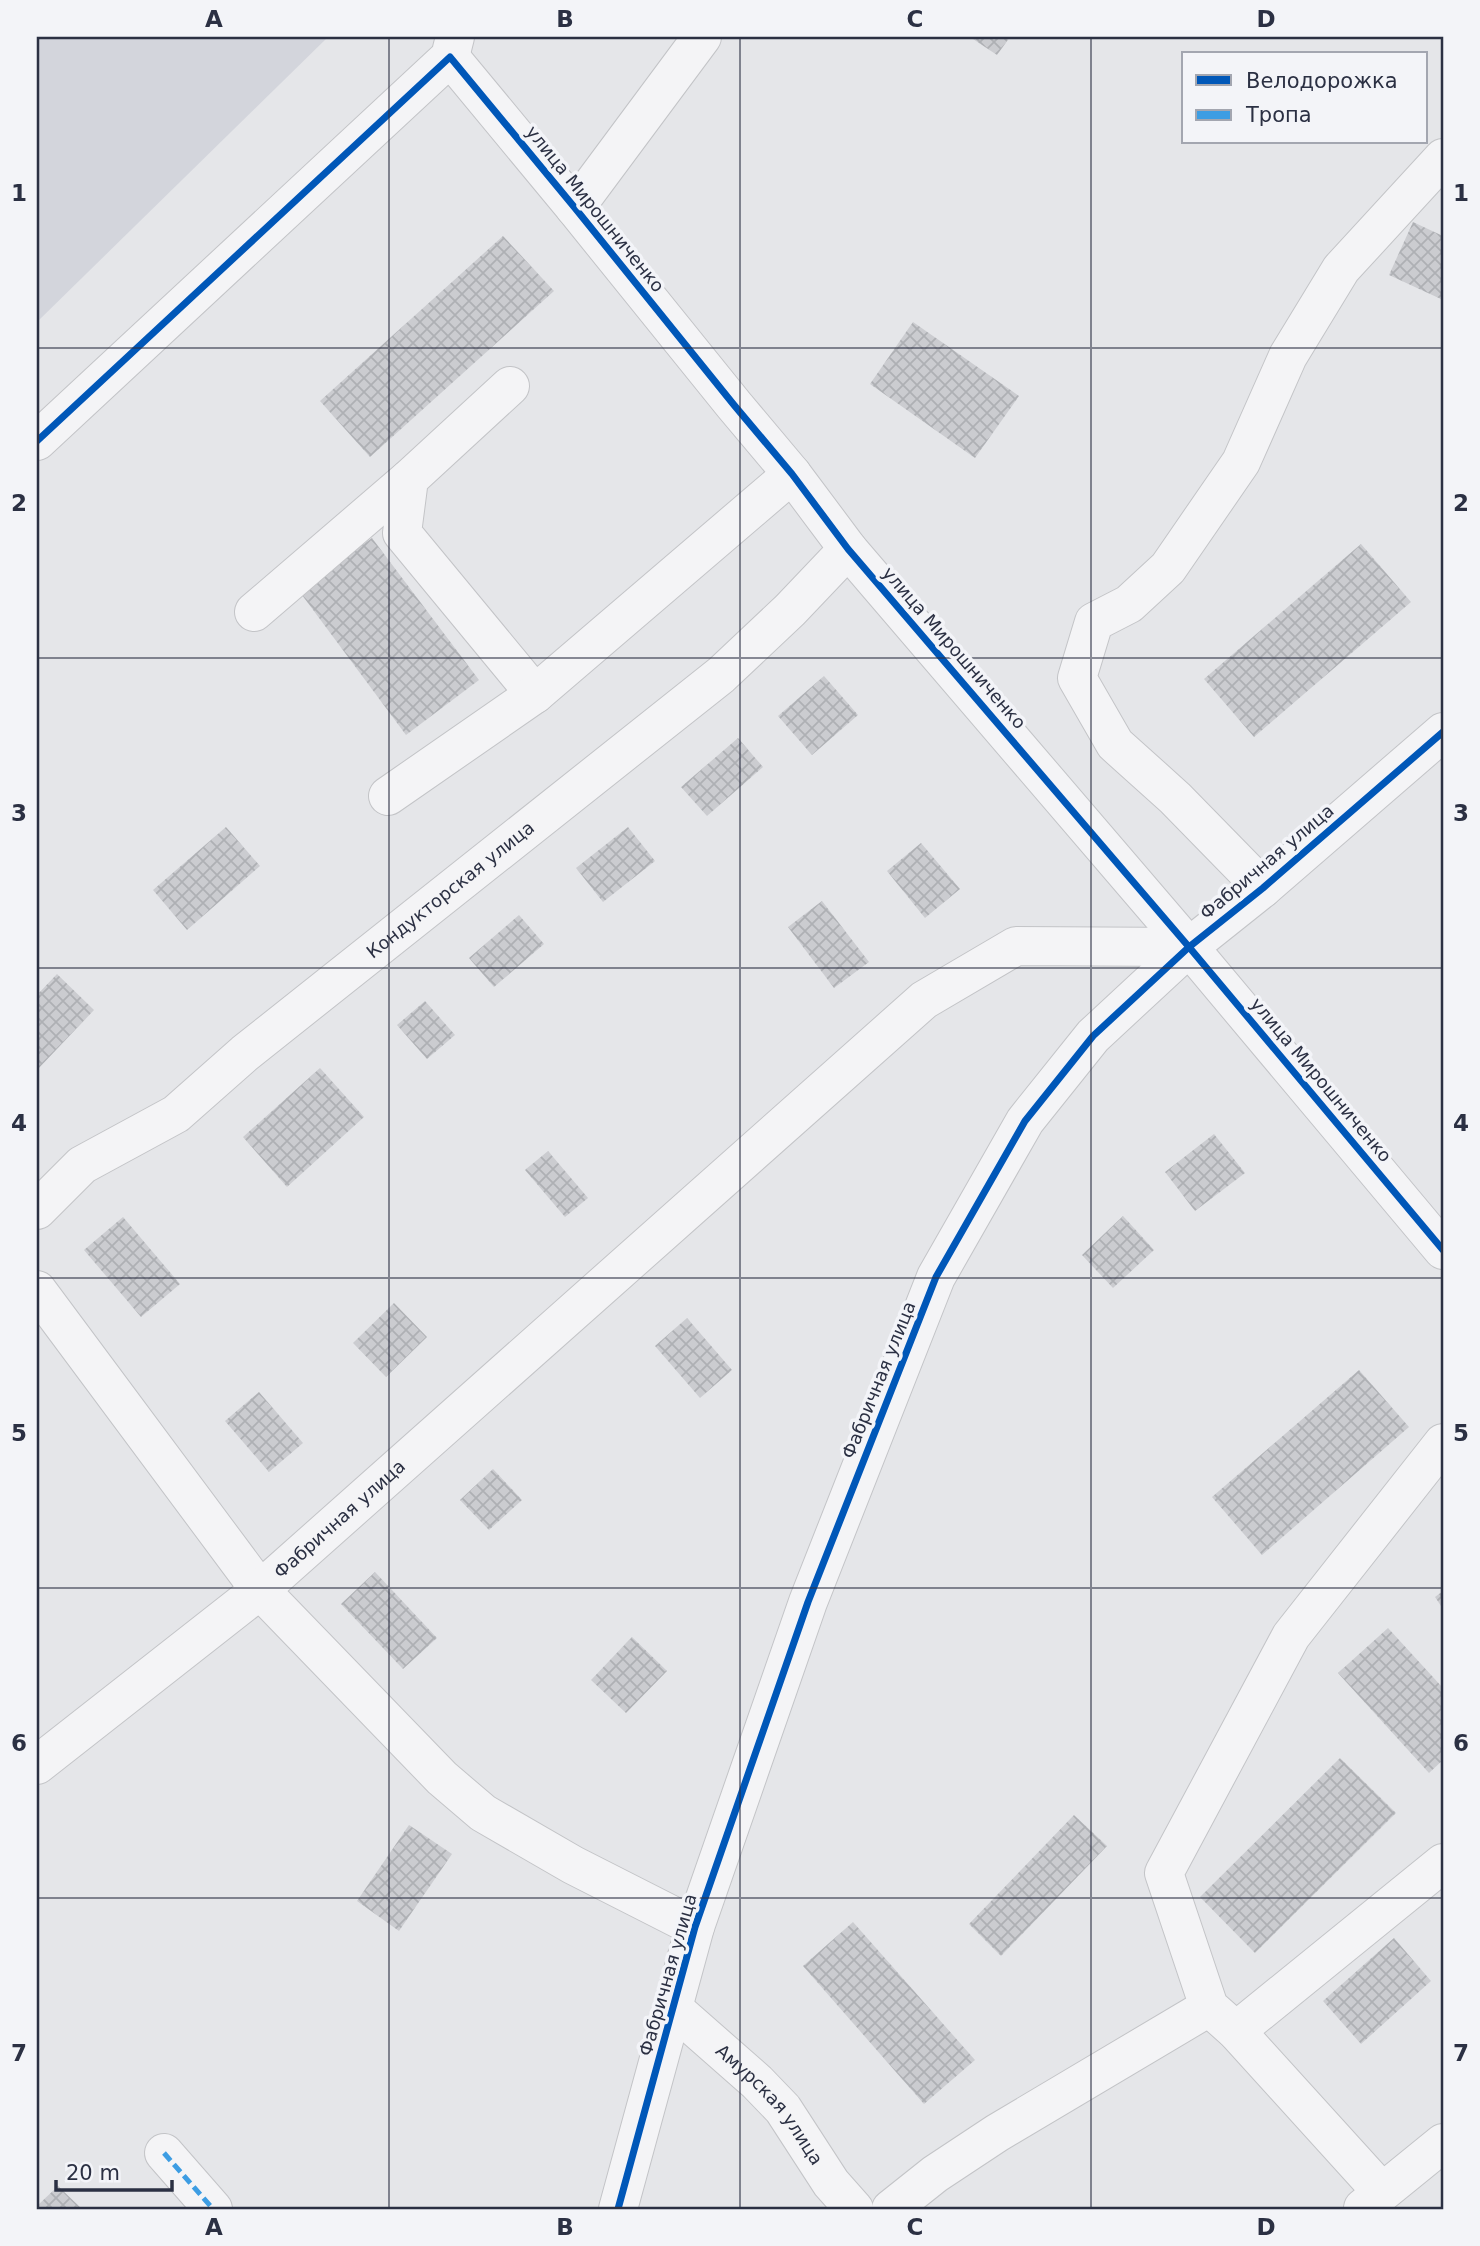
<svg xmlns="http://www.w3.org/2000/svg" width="1480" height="2246" font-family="'DejaVu Sans',sans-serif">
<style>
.built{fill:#d3d5dc}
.building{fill:url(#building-cross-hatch)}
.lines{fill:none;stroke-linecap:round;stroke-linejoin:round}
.minor-casing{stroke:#c3c4c7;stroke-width:40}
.minor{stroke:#f4f4f6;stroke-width:38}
.quiet{stroke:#3d9de3;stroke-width:5;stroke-dasharray:10 5;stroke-linecap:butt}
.cycleway-casing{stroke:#f3f4f8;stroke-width:11}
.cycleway{stroke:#0057b8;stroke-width:7}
.grid{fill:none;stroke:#2b3043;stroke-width:2;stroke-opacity:0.55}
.labels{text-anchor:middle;stroke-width:7;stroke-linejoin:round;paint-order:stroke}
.street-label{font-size:18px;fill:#2b3043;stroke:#f3f4f8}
.neatline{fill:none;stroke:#2b3043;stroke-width:2.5}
.grid-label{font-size:23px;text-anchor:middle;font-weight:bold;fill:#2b3043}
</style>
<defs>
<pattern id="building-cross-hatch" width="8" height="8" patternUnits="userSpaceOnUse" patternTransform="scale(1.75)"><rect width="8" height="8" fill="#cbccd0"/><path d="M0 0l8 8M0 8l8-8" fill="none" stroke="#aeb0b4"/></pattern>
</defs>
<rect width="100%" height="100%" fill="#e5e6e9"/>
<!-- built -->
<path class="built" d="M37,37H328L37,322Z"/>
<!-- building -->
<g class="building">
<path d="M970,37H1010L997,55Z"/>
<path d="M1413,222L1443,236V300L1389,275Z"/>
<path d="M503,236L554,291L370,457L320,401Z"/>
<path d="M913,322L1019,396L975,458L870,384Z"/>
<path d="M372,538L479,680L406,735L299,591Z"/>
<path d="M1361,544L1411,602L1254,737L1204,679Z"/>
<path d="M824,676L858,715L812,755L778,716Z"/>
<path d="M738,738L763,767L707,816L681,787Z"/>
<path d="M226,827L260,866L187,930L153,890Z"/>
<path d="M628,827L655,861L603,902L576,868Z"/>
<path d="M921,843L960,889L925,918L887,871Z"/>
<path d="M822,901L869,962L834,988L788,927Z"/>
<path d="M519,915L544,944L494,987L469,958Z"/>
<path d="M57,974L94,1010L37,1070V995Z"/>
<path d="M425,1001L455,1035L427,1059L397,1025Z"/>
<path d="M320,1068L364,1117L287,1187L243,1137Z"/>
<path d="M1214,1134L1245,1173L1195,1211L1165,1172Z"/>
<path d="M548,1151L588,1198L565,1217L525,1170Z"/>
<path d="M1123,1216L1154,1250L1113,1288L1082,1255Z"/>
<path d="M123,1217L180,1284L141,1317L84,1250Z"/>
<path d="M394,1303L427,1337L386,1377L353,1343Z"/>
<path d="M687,1318L732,1370L700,1398L655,1346Z"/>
<path d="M1359,1370L1409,1427L1262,1555L1212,1497Z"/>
<path d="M259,1392L303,1443L269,1472L225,1421Z"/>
<path d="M493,1469L522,1500L489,1530L460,1500Z"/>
<path d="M375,1572L437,1638L403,1669L341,1604Z"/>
<path d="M1443,1591V1609L1435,1597Z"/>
<path d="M1388,1628L1443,1688V1760L1429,1773L1338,1673Z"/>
<path d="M632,1637L667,1671L626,1713L591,1680Z"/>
<path d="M1340,1758L1396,1813L1255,1953L1200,1897Z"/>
<path d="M1074,1815L1107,1846L1001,1956L969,1924Z"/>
<path d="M409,1825L452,1854L399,1931L357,1901Z"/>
<path d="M853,1922L975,2060L924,2104L803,1966Z"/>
<path d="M1394,1938L1431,1981L1361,2044L1323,2001Z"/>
<path d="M58,2186L82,2209H37V2206Z"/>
</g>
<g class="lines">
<!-- minor casing -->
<g class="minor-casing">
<g id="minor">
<path d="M450,57L575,208L734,405L792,474L848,549L1189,947L1443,1250"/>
<path d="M575,208L702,37"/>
<path d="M510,386L409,479L402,533L535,694"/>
<path d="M37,441L450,57L455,37"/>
<path d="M254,612L409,479"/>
<path d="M388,796L535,694L792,474"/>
<path d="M1263,888L1175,798L1115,744L1077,678L1094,622L1129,604L1168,568L1241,462L1288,356L1341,269L1443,158"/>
<path id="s1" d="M37,1210L82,1165L176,1114L245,1053L721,675L790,610L848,549"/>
<path d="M37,1290L260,1590L442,1778L483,1813L573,1865L695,1927"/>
<path id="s2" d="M37,1765L260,1590L924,1000L1016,946L1189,947"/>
<path id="s3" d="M674,2009L757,2082L783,2109L831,2183L854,2209"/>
<path d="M1236,2031L1443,1863"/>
<path d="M164,2153L213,2209"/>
<path d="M1382,2192L1236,2031L1209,2007L1164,1873L1291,1636L1443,1443"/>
<path d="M1363,2208L1443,2143"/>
<path d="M618,2209L695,1927L808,1602L936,1277L1025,1121L1093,1036L1189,947L1263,888L1443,732"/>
<path d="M891,2209L935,2174L997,2133L1209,2007"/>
</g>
</g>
<!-- minor -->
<use href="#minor" class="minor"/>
<!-- quiet -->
<path class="quiet" d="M164,2153L213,2209"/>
<!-- cycleway casing -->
<g class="cycleway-casing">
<g id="cycleway">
<path d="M37,441L450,57L575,208L734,405L792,474L848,549L1189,947L1443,1250"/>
<path d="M618,2209L695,1927L808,1602L936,1277L1025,1121L1093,1036L1189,947L1263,888L1443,732"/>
</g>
</g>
<!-- cycleway -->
<use href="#cycleway" class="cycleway"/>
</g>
<!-- grid -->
<path class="grid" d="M389,37V2209M740,37V2209M1091,37V2209M37,348H1443M37,658H1443M37,968H1443M37,1278H1443M37,1588H1443M37,1898H1443"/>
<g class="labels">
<!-- street labels -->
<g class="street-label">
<text transform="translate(595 209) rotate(51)" y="6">улица Мирошниченко</text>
<text transform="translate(954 648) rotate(49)" y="6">улица Мирошниченко</text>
<text transform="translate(1267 862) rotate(-40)" y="6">Фабричная улица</text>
<text dy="6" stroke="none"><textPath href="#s1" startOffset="525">Кондукторская улица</textPath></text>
<text transform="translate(1321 1080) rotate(50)" y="6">улица Мирошниченко</text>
<text transform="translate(879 1380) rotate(-68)" y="6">Фабричная улица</text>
<text dy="6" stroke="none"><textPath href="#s2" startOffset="390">Фабричная улица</textPath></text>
<text transform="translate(668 1975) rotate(-74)" y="6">Фабричная улица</text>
<text dy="6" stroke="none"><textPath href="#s3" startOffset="136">Амурская улица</textPath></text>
</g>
</g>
<!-- border -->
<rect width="1480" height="2246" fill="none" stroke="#f3f4f8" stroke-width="77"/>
<!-- legend -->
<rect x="1182" y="52" width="245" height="91" fill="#f3f4f8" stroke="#a3a6b0" stroke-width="2"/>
<rect x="1196" y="75" width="35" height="10" fill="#0057b8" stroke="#a3a6b0" stroke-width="2"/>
<text x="1246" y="88" font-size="21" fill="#2b3043">Велодорожка</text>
<rect x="1196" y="110" width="35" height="10" fill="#3d9de3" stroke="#a3a6b0" stroke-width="2"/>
<text x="1246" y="122" font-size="21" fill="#2b3043">Тропа</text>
<!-- scale -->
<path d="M56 2180v10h116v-10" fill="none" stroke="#2b3043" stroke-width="3.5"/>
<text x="66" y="2180" font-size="21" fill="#2b3043" stroke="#f3f4f8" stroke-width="5" paint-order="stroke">20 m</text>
<rect x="38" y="38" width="1404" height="2170" class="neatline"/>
<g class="grid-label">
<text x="214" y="27">A</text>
<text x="565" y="27">B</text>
<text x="915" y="27">C</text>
<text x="1266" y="27">D</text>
<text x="19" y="201">1</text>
<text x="1461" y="201">1</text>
<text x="19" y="511">2</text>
<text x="1461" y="511">2</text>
<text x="19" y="821">3</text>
<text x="1461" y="821">3</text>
<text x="19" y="1131">4</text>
<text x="1461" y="1131">4</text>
<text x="19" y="1441">5</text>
<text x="1461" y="1441">5</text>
<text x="19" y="1751">6</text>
<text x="1461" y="1751">6</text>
<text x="19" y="2061">7</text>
<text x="1461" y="2061">7</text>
<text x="214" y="2235">A</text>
<text x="565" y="2235">B</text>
<text x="915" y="2235">C</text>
<text x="1266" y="2235">D</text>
</g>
</svg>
